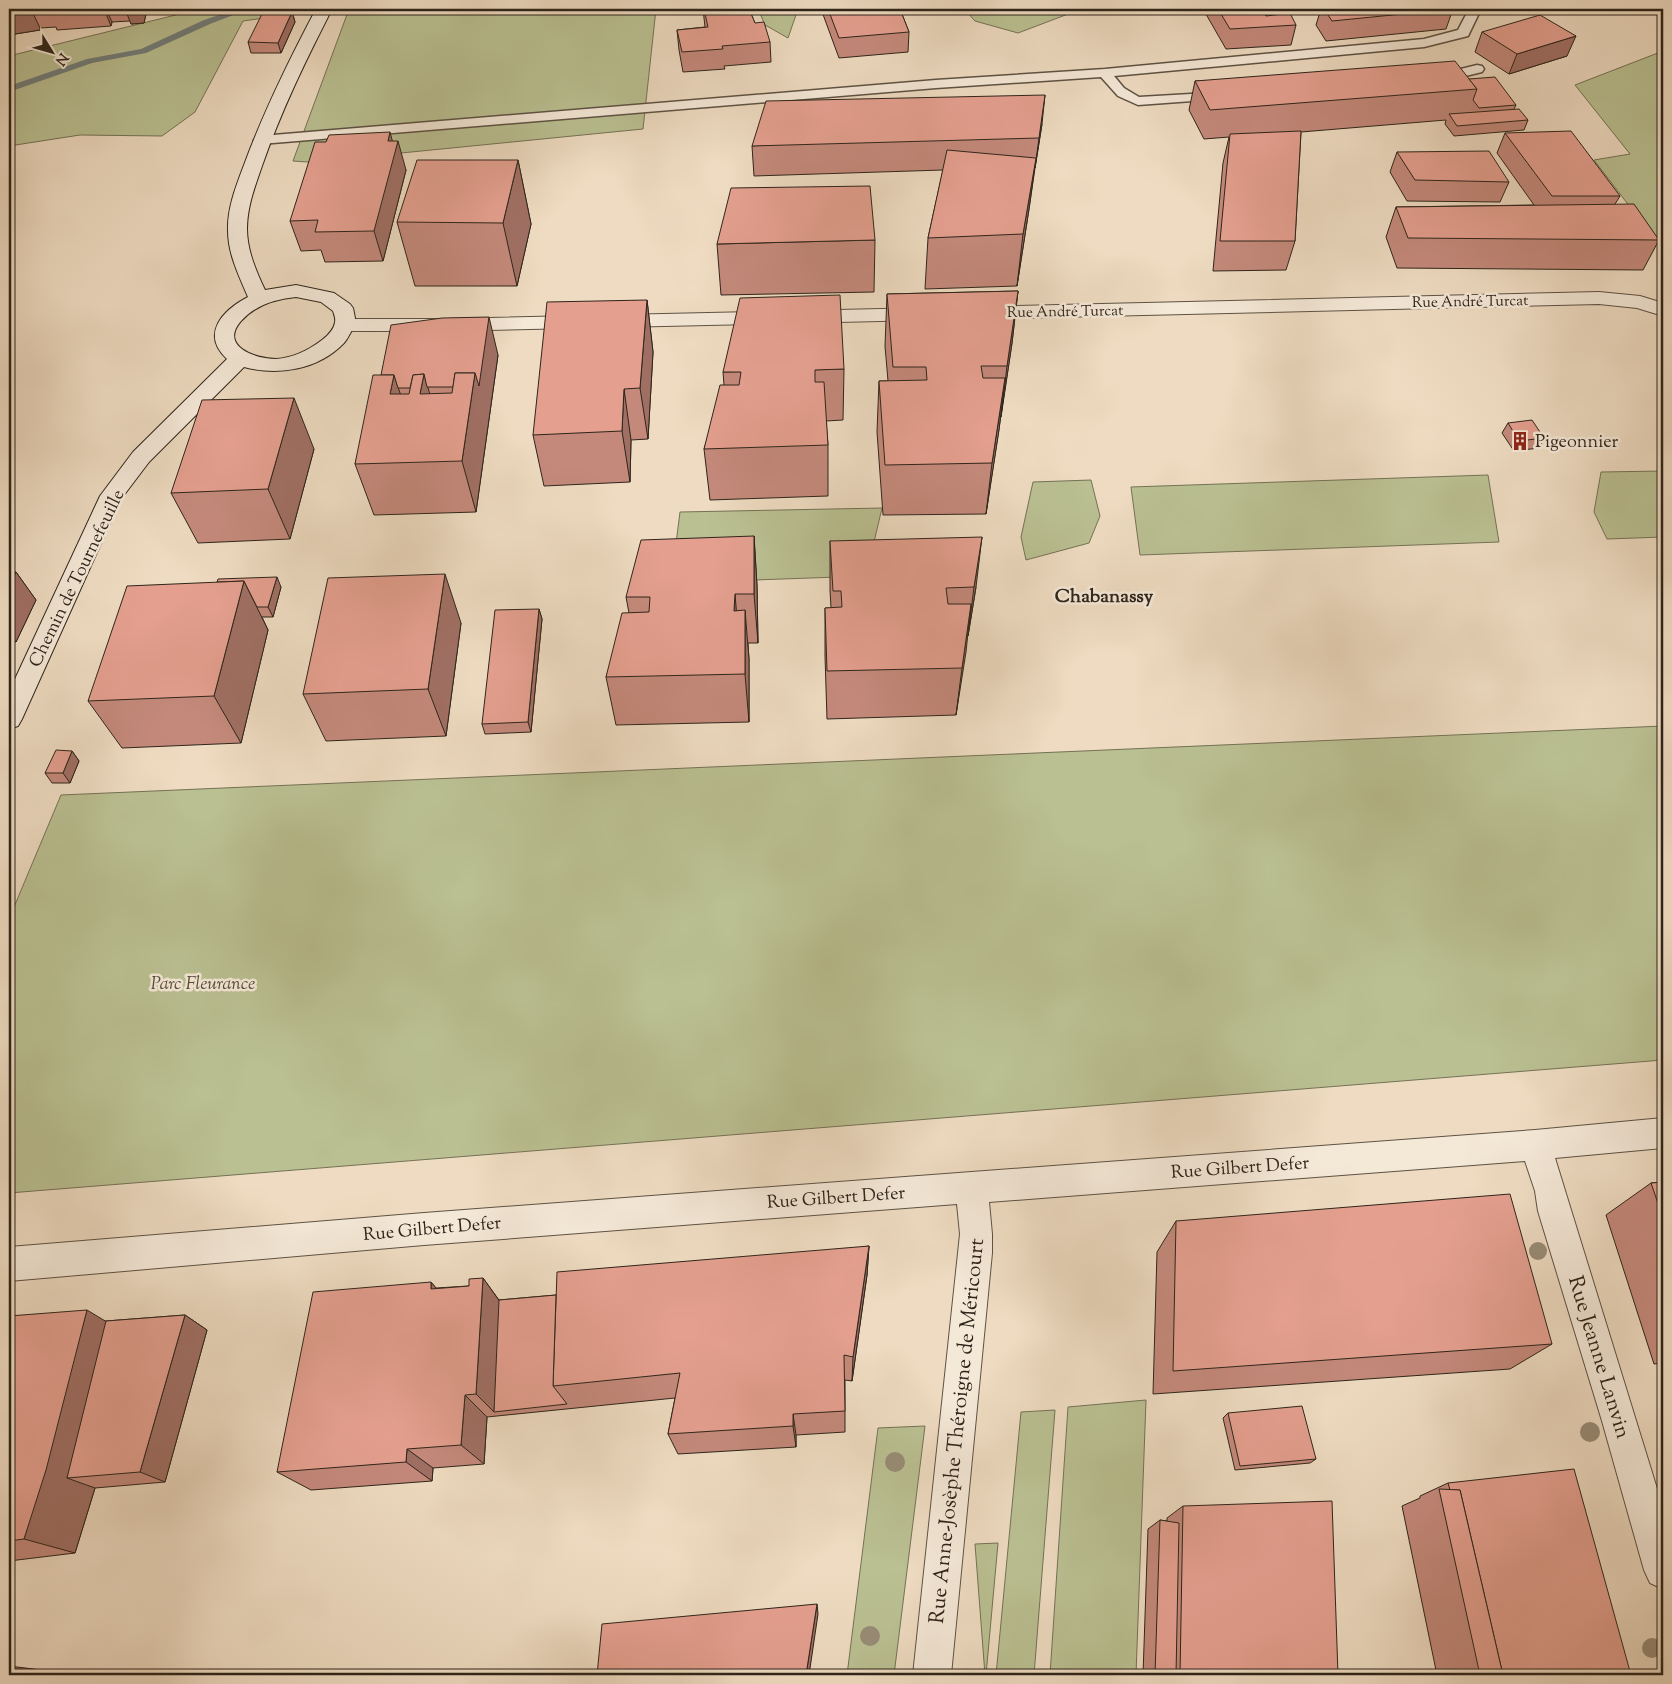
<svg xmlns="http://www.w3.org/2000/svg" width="1672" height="1684" font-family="'Sorts Mill Goudy',serif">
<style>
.green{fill:#bac092;stroke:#747256}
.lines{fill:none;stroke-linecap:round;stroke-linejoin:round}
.stream{fill:#717e7c;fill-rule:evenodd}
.lane-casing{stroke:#5e5244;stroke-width:3}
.street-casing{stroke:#5e5244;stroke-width:2}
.secondary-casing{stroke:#2e251b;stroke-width:2}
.lane{fill:#f4e8d7;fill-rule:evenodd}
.street{fill:#f4e8d7;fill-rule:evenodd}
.secondary{fill:#f4e8d7;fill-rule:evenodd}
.tree{fill:#988c76}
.wall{fill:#c4897b;stroke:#2e251b}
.shaded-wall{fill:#a06f64;stroke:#2e251b}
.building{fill:#e49f8f;stroke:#2e251b}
.labels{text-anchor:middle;stroke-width:5;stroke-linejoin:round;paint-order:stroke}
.far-street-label{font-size:15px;fill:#2e251b;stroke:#f4e8d7}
.poi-label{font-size:18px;fill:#2e251b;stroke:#f4e8d7;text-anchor:start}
.street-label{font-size:18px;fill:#2e251b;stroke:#f4e8d7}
.park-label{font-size:18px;font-style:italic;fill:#514c39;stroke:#f4e8d7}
.neighbourhood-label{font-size:19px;font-weight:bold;fill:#2e251b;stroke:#f4e8d7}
.near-street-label{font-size:21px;fill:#2e251b;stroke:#f4e8d7}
</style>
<rect width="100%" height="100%" fill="#eedbc1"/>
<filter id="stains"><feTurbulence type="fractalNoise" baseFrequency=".004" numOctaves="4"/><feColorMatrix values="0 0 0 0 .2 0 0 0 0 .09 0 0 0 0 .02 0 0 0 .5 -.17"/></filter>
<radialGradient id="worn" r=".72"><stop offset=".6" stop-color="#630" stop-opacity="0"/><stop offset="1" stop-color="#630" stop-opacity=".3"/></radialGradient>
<!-- green -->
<g class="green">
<path d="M200,9H302L300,13L243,21L195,112L162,136L80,135L9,146V56Z"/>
<path d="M349,9H656L643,129L391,154L322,163L293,161Z"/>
<path d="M758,9H798L788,38L765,25Z"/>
<path d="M964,9H1074L1076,11L1018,33L975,21Z"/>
<path d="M1663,51V250L1594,160L1630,154L1575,85Z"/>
<path d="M1663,471V537L1607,539L1594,512L1601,472Z"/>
<path d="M1488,475L1499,542L1140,555L1131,487Z"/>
<path d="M1091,480L1100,516L1089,543L1026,560L1021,537L1033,482Z"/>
<path d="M882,508L866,576L671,583L680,512Z"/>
<path d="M1663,726V1060L9,1193V919L61,795Z"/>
<path d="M1146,1400L1136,1675H1050L1068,1407Z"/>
<path d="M1055,1410L1034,1675H996L1021,1412Z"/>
<path d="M925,1426L894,1675H847L878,1428Z"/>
<path d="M998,1543L986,1675H985L975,1544Z"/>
</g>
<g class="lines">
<!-- stream -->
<path class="stream" d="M237,9H249L210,24L146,53L92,63L9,92V86L87,59L141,49L204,20Z"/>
<!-- lane casing -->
<g class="lane-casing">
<g id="lane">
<path d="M1469,9H1481L1468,36L1424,47L1114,76L1124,88L1139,97L1225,92L1227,95L1225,98L1220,99L1138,105L1118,96L1101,77L936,88L261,144L254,140L261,136L936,80L1105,69L1424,39L1458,30Z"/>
<path d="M1477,65L1482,66L1484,69L1482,72L1437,83L1430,79L1432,76Z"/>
</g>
</g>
<!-- street casing -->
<g class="street-casing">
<g id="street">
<path d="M1599,292L1640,296L1663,303V316L1637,308L1599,304L979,319L972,317L969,313L972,309L979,307Z"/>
<path d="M924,308L931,310L934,314L931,318L924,320L448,331H345L338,329L335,325L338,321L345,319H448Z"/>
<path d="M1663,1118V1148L1555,1158L1663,1508V1589L1650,1583L1644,1570L1602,1421L1538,1211L1535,1191L1525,1161L989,1202L992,1234V1253L951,1675H913L958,1253L960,1234L957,1204L424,1245L9,1281V1247L424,1213L1535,1130Z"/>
</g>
</g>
<!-- secondary casing -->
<g class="secondary-casing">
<path id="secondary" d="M316,9H332C306,60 281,111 262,166C255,186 247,207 247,229C247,250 256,271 265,290L296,285L334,293L350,304L353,308L356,323C352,329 349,337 344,343C318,370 278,376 244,367L149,462L121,499L22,719L18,726L9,729V692L100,496L133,452L227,359C200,334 223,310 248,297C239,276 228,254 228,231C227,209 236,186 244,165C264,111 289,60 316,9ZM296,297L321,302L333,311C334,314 336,319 335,322C334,330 327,336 322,340C309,350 292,358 276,359C255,359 219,346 241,321C255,305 276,299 296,297Z"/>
</g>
<!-- lane -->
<use href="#lane" class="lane"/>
<!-- street -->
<use href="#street" class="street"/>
<!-- secondary -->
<use href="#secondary" class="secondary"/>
</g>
<!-- trees -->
<g class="tree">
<circle cx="1538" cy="1251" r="9"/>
<circle cx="1590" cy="1432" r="10"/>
<circle cx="895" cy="1462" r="10"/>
<circle cx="870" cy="1636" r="10"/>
<circle cx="1652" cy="1648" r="10"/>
</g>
<!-- wall -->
<g class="wall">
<path d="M9,9H147L144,23L131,24L130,21L112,22L111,26L57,30L56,27L40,28V30L9,35Z"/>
<path d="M703,9H749L755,23L770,42L771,62L724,66L725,69L683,72L679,50L677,30L705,27Z"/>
<path d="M821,9H900L909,32L908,52L839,58Z"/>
<path d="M1203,9H1262L1266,16L1296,25L1291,45L1226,49Z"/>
<path d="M1321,9H1453L1446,29L1326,41L1316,25Z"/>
<path d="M292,12L295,22L281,53H251L248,42Z"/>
<path d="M1482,32L1567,56L1509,74L1475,52Z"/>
<path d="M1469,79L1516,105L1514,109L1528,120L1524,130L1454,136L1445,124L1446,120L1301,132L1295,241L1286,270L1213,271L1223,163L1229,137L1204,139L1189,110L1195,81Z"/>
<path d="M1042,124L1035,168L1029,209L1017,286L925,289L928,238L943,170L754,176L752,146Z"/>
<path d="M1505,133L1620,196L1615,204L1659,240L1643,270L1397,268L1386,237L1396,207L1534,205L1497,153Z"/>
<path d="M392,141L406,170L383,261L325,262L321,250L301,251L290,221Z"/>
<path d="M1397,152L1509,182L1500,202L1407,201L1390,172Z"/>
<path d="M518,160L531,224L517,286H415L397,222Z"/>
<path d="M875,240L874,292L721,295L717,244Z"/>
<path d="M1018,291L1012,343L986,514L883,515L877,432L879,381H888L885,346L887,294Z"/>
<path d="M647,300L653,352L648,439L631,440L630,482L544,486L533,435Z"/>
<path d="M498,355L476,512L374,515L355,464L381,375Z"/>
<path d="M844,369L843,420L826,421L828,445V496L710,500L704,449L724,385L723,372Z"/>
<path d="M1508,423L1544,438L1539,448L1514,451L1502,433Z"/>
<path d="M314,449L290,539L198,543L171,493Z"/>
<path d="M754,536L757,586L758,643H748L749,659V722L616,725L606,677L629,613L626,597Z"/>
<path d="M830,541L976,587L968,636H967L956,715L827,719L825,656V608H831L830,590Z"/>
<path d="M9,572H16L36,600L16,642H9Z"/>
<path d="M281,587L273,617H262L268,630L241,743L122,748L88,701Z"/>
<path d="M539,609L542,619L531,732L485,734L482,724Z"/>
<path d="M461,623L446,736L326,741L303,694Z"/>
<path d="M72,751L79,761L70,783H52L45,773Z"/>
<path d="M1663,1182V1363L1654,1364L1606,1215L1651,1183Z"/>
<path d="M1176,1221L1552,1344L1510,1369L1153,1394L1157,1252Z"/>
<path d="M869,1246L867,1275L852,1381L845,1380V1432L796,1435V1447L678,1454L668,1434L675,1398L487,1417L484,1464L433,1468L432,1481L311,1490L277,1472L431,1282L436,1288L469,1286L483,1278L499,1300L556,1295Z"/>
<path d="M185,1315L207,1330L165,1482L95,1488L75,1553L9,1561V1316L106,1321Z"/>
<path d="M1228,1413L1316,1459L1310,1463L1235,1470L1223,1418Z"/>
<path d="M1448,1483L1631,1675H1437L1402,1506L1420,1498V1496Z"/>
<path d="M1183,1506L1338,1675H1143L1148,1529L1160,1520L1167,1521V1518Z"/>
</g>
<!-- shaded-wall -->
<g class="shaded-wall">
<path d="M9,9H31L40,28V30L9,35Z"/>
<path d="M104,9H106L112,22L111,26Z"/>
<path d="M125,9H147L144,23L131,24Z"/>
<path d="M292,12L295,22L281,53L278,43Z"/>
<path d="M1576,36L1567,56L1509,74L1517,54Z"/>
<path d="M1045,95L1042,124L1035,168L1039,138Z"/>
<path d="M390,132L395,151L398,141L406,170L383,261L374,231L388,141Z"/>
<path d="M1036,158L1029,209L1017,286L1023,234Z"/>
<path d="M518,160L531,224L517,286L503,223Z"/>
<path d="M1018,291L1012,343L1001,417L1007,366Z"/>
<path d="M647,300L653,352L648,439L640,388Z"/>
<path d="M489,317L498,355L476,512L462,461L475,373Z"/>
<path d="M424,374L439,426L420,394Z"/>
<path d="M394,375L411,426L390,394Z"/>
<path d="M1005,378L999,430L986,514L992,463Z"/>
<path d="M624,389L631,440L630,482L622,431Z"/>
<path d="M294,398L314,449L290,539L268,489Z"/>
<path d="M754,536L757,586L758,643L754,594Z"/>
<path d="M982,537L976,587L968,636L974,587Z"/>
<path d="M16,572L36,600L16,642L9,632V587Z"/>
<path d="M445,574L461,623L446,736L428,689Z"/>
<path d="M277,577L281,587L273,617L268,607Z"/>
<path d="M244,581L268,630L241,743L214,696Z"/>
<path d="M735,594L739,643L734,611Z"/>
<path d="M971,604L966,652L956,715L962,668Z"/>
<path d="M539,609L542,619L531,732L528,722Z"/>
<path d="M745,610L749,659V722L745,674Z"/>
<path d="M72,751L79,761L70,783L63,773Z"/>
<path d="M869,1246L867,1275L852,1381L853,1357Z"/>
<path d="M483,1278L503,1306L494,1412L476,1394Z"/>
<path d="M431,1282L454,1310L431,1289Z"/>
<path d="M87,1310L130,1336L67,1478L95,1488L75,1553L24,1539Z"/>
<path d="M185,1315L207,1330L165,1482L140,1472Z"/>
<path d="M465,1395L487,1417L484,1464L461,1445Z"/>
<path d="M793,1414L796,1435V1447L793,1426Z"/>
<path d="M407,1449L433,1468L432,1481L406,1462Z"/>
<path d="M817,1604L818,1614L809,1675H806Z"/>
<path d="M9,1666L58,1672L57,1675H9Z"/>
</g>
<!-- building -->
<g class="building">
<path d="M704,9H749L755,23L764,22L770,42L722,46L723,49L682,52L677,30L708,27Z"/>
<path d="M828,9H900L909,32L839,38Z"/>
<path d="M1218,9H1262L1266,16L1290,13L1296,25L1230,29Z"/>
<path d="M1324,9H1453L1332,21Z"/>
<path d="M263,12H292L278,43L248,42Z"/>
<path d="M1540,15L1576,36L1517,54L1482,32Z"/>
<path d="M1455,61L1477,89L1210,110L1195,81Z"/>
<path d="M1495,77L1516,105L1479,108L1473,100L1477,89L1469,79Z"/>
<path d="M1045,95L1039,138L752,146L766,101Z"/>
<path d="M1519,109L1528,120L1457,126L1449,114Z"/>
<path d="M1301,131L1295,241H1220L1230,134Z"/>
<path d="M1571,131L1620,196H1552L1505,133Z"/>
<path d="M390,132L388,141H398L374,231L315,232L318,220L290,221L315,142H326L329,135Z"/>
<path d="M947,150L1036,158L1023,234L928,238Z"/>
<path d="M1489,151L1509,182L1415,180L1397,152Z"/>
<path d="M417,160H518L503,223L397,222Z"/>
<path d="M870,186L875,240L717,244L731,188Z"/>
<path d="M1634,204L1659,240L1408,238L1396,207Z"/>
<path d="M1018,291L1007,366H981L983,378H1005L992,463L885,465L879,381L927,380L926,367H893L887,294Z"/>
<path d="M840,295L844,369L815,370V382H824L828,445L704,449L720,385H739L741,372H723L740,298Z"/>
<path d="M647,300L640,388L624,389L622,431L533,435L547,302Z"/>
<path d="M489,317L479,386L475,373H455L453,387H427L424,374L413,375L410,388H398L394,375H381L391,325L442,318Z"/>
<path d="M455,373H475L462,461L355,464L373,375H394L390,394H409L413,375L424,374L420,394L452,393Z"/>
<path d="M294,398L268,489L171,493L202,400Z"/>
<path d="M1532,420L1544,438L1519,441L1508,423Z"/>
<path d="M754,536V594H735L734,611L745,610V674L606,677L622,613L649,612L650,597H626L641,540Z"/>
<path d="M982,537L974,587L946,588L948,604H971L962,668L827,671L825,608L842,607L841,591H833L830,541Z"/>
<path d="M9,572H16L9,587Z"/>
<path d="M445,574L428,689L303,694L328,578Z"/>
<path d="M277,577L268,607H257L244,581L217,582L218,579Z"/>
<path d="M244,581L214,696L88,701L127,586Z"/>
<path d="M539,609L528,722L482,724L495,610Z"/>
<path d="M56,750L72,751L63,773H45Z"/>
<path d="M1663,1182V1218L1651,1183Z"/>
<path d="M1510,1194L1552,1344L1173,1371L1176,1221Z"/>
<path d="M869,1246L853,1357L844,1355L845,1411L793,1414V1426L668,1434L680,1373L553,1386L557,1272Z"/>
<path d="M483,1278L476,1394L465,1395L461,1445L407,1449L406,1462L277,1472L313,1292L431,1282V1289L469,1286V1279Z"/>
<path d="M556,1295L553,1386L567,1404L494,1412L499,1300Z"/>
<path d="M87,1310L46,1470L24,1539L9,1541V1316Z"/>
<path d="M185,1315L140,1472L67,1478L106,1321Z"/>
<path d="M1302,1406L1316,1459L1240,1466L1228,1413Z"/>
<path d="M1574,1469L1631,1675H1503L1460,1490H1450L1448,1483Z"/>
<path d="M1439,1489L1460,1490L1503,1675H1480Z"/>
<path d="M1332,1501L1338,1675H1180L1183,1506Z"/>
<path d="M1160,1520L1179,1523L1176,1675H1155Z"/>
<path d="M817,1604L806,1675H597L602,1624Z"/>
</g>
<!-- icons -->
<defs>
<g id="building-bare" transform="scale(1.5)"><path d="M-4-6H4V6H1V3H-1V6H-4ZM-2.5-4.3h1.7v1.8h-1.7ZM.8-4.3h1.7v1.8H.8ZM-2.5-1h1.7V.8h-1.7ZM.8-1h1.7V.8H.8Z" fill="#8f2418" stroke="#f4e8d7" stroke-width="2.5" paint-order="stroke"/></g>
</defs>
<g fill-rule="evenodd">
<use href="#building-bare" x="1520" y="441"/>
</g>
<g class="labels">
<!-- far-street labels -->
<g class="far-street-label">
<text transform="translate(1470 301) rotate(-1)" y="5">Rue André Turcat</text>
<text transform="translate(1065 311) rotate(-1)" y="5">Rue André Turcat</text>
</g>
<!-- poi labels -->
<g class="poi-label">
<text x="1535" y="447">Pigeonnier</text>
</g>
<!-- street labels -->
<g class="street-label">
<text transform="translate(76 578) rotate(-64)" y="6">Chemin de Tournefeuille</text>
<text transform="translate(1240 1167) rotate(-4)" y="6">Rue Gilbert Defer</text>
<text transform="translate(836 1197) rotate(-4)" y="6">Rue Gilbert Defer</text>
<text transform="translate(432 1228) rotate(-5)" y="6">Rue Gilbert Defer</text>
</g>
<!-- park labels -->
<g class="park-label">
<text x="203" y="989">Parc Fleurance</text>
</g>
<!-- neighbourhood labels -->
<g class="neighbourhood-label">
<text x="1104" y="602">Chabanassy</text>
</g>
<!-- near-street labels -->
<g class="near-street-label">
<text transform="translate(1600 1357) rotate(73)" y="7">Rue Jeanne Lanvin</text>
<text transform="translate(956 1431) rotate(-84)" y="7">Rue Anne-Josèphe Théroigne de Méricourt</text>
</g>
</g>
<!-- margin -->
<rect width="1672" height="1684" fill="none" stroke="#eedbc1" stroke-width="30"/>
<rect x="10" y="10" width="1652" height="1664" fill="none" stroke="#2e251b" stroke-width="2.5"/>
<rect x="15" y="15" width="1642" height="1654" fill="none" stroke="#2e251b"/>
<!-- north arrow -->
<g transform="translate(52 52) rotate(127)" stroke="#f4e8d7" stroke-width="4" paint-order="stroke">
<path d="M0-4L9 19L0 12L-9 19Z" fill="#2e251b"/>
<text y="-8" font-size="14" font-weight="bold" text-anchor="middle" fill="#2e251b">N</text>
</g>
<rect width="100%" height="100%" filter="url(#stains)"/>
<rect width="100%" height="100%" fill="url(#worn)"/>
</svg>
